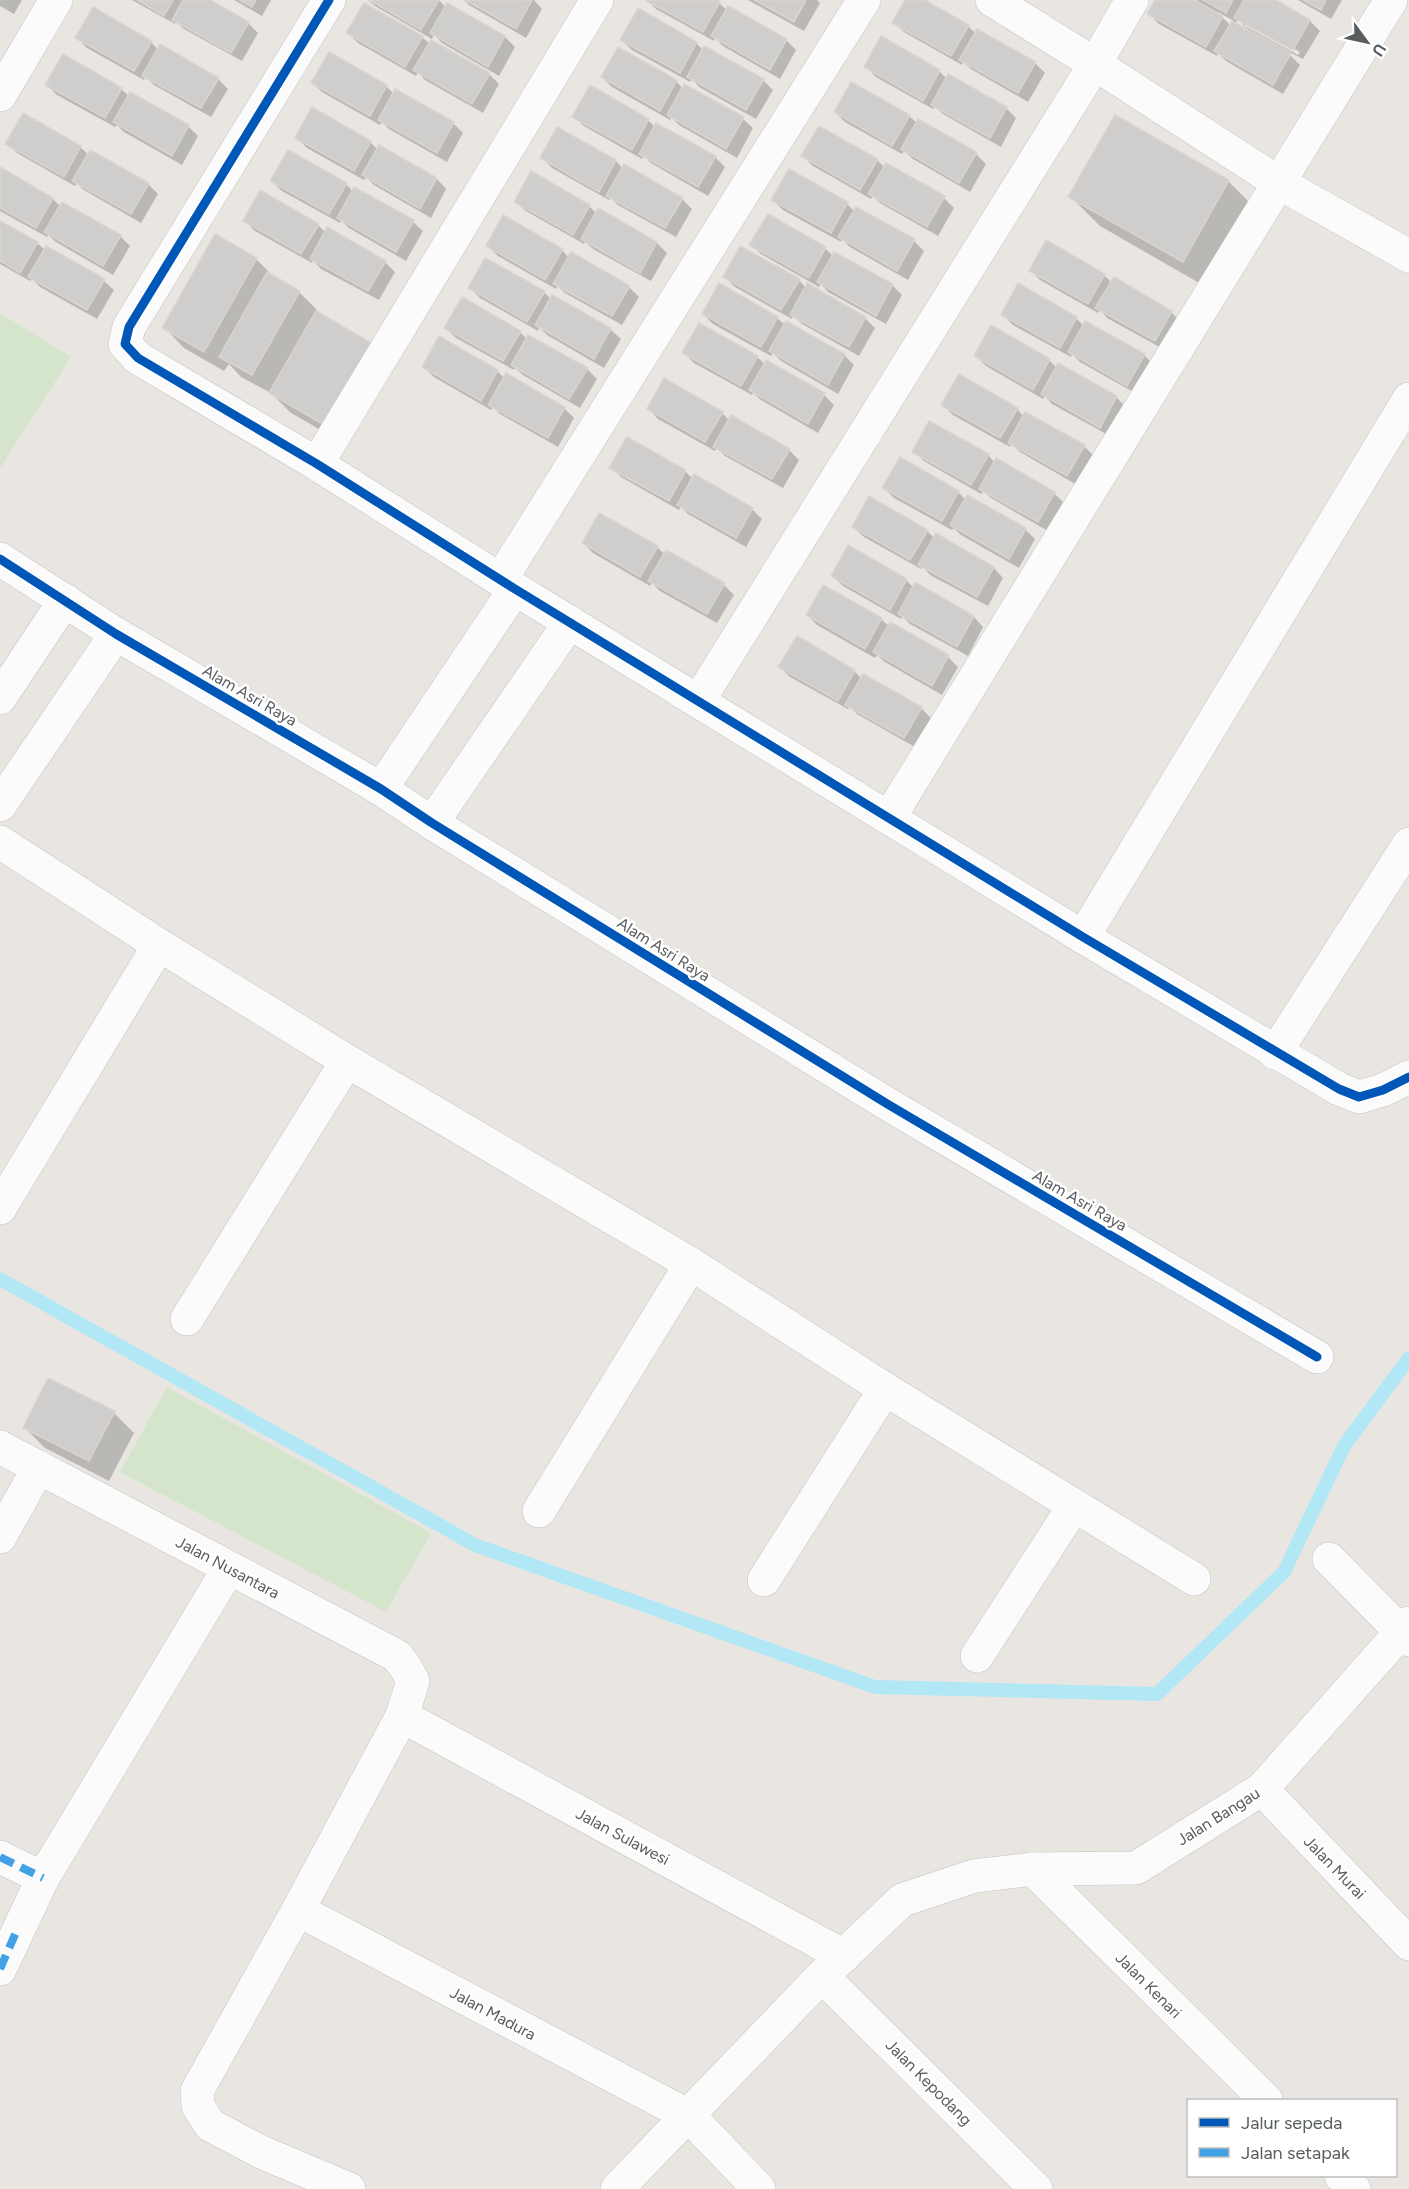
<svg xmlns="http://www.w3.org/2000/svg" width="1409" height="2189" font-family="Figtree,sans-serif">
<style>
.green{fill:#d4e5cc}
.shadow{fill:#0003;fill-rule:evenodd}
.lines{fill:none;stroke-linecap:round;stroke-linejoin:round}
.stream{stroke:#b2e8f6;stroke-width:14}
.building{fill:#d0cecc;stroke:#d8d4d1;stroke-width:1.5}
.minor-casing{stroke:#c4c3c3;stroke-width:34}
.minor{stroke:#fcfbfb;stroke-width:33}
.quiet{stroke:#42a1e6;stroke-width:8;stroke-dasharray:15 8;stroke-linecap:butt}
.cycleway-casing{stroke:#fff;stroke-width:13}
.cycleway{stroke:#0057b8;stroke-width:9}
.labels{text-anchor:middle;stroke-width:5;stroke-linejoin:round;paint-order:stroke}
.street-label{font-size:16px;fill:#585d60;stroke:#fff}
</style>
<rect width="100%" height="100%" fill="#e9e6e2"/>
<!-- green -->
<g class="green">
<path d="M0,313L71,357L0,468Z"/>
<path d="M167,1387L431,1533L386,1612L120,1472Z"/>
</g>
<!-- shadow -->
<g class="shadow">
<path d="M0,0H22L14,14L0,6Z"/>
<path d="M132,0H207L248,23L258,33L242,61L184,29L176,22L175,24Z"/>
<path d="M234,0H271L262,16Z"/>
<path d="M368,0H439L446,8L448,5L505,37L515,47L499,76L442,43L434,35L432,39L375,6Z"/>
<path d="M464,0H534L542,9L526,38L469,5Z"/>
<path d="M647,0H715L727,10L729,8L786,40L796,50L780,79L723,46L715,38L714,41L656,9Z"/>
<path d="M748,0H817L820,3L804,31Z"/>
<path d="M907,0H922L968,26L976,34L1035,63L1045,73L1028,102L971,69L963,62L962,65L904,32L894,22Z"/>
<path d="M1157,0H1273L1310,21L1320,31L1303,59L1285,50L1300,65L1283,94L1226,61L1218,53L1217,56L1159,24L1149,14ZM1218,12L1234,21L1231,26L1218,13ZM1238,19L1250,32L1235,24ZM1245,22L1300,52L1298,55L1245,26Z"/>
<path d="M1298,0H1342L1331,19Z"/>
<path d="M348,33L422,37L430,44L489,74L499,84L483,113L425,80L418,72L416,76L358,43Z"/>
<path d="M77,38L151,42L158,50L218,79L228,89L211,117L154,85L146,77L144,80L87,48Z"/>
<path d="M622,40L696,43L704,51L763,80L773,90L756,119L699,87L692,79L690,82L632,50Z"/>
<path d="M866,67L939,71L947,79L948,76L1006,108L1016,118L1001,147L943,114L935,107L933,109L876,77Z"/>
<path d="M602,77L676,81L683,89L743,119L753,128L737,158L679,125L671,117L670,120L612,87Z"/>
<path d="M312,82L386,86L394,94L395,91L453,123L463,133L447,162L389,129L382,122L380,125L322,92Z"/>
<path d="M47,85L121,89L129,96L188,126L198,136L182,165L124,132L117,125L115,127L57,95Z"/>
<path d="M313,109L370,142L378,150L380,147L437,179L446,189L431,218L374,185L366,177L364,180L307,148L297,138Z"/>
<path d="M835,112L909,116L917,123L976,154L986,164L970,192L913,159L904,151L902,154L845,122Z"/>
<path d="M24,115L80,147L89,155L148,184L158,194L141,223L84,190L76,183L75,186L17,153L7,143Z"/>
<path d="M574,116L648,120L656,128L715,157L725,167L708,196L651,163L644,156L642,159L584,126Z"/>
<path d="M1115,117L1229,182L1258,211L1213,291L1100,226L1070,196Z"/>
<path d="M558,129L616,161L623,169L682,199L692,209L676,237L618,205L611,198L609,200L552,168L542,158Z"/>
<path d="M803,156L877,160L885,168L944,198L954,208L938,236L880,203L873,196L871,199L813,166Z"/>
<path d="M0,169L53,199L61,207L120,236L130,246L113,275L56,242L48,235L47,237L0,211Z"/>
<path d="M272,181L346,184L353,192L413,222L423,231L406,261L349,228L341,220L340,223L282,191Z"/>
<path d="M773,200L847,204L855,212L914,241L924,251L908,280L850,247L842,239L841,242L783,210Z"/>
<path d="M516,202L589,206L597,214L599,210L657,243L667,253L651,281L593,249L585,242L584,244L526,211Z"/>
<path d="M245,221L318,225L326,233L385,262L395,272L379,300L321,269L313,260L312,263L255,231Z"/>
<path d="M0,222L37,243L45,250L104,281L114,290L97,319L40,287L32,279L30,281L0,264Z"/>
<path d="M751,245L825,248L833,256L835,254L892,285L902,295L886,324L828,292L821,284L819,287L761,254Z"/>
<path d="M488,246L562,250L569,258L629,287L639,297L622,325L565,293L557,286L556,289L498,256Z"/>
<path d="M256,259L275,278L299,292L319,312L318,314L347,445L291,413L271,393L241,377L229,364L224,371L184,348L164,327Z"/>
<path d="M1030,270L1104,275L1112,283L1171,312L1181,322L1165,350L1107,318L1100,310L1098,313L1040,280Z"/>
<path d="M725,277L799,280L806,288L808,285L865,318L875,328L859,356L802,324L793,316L792,319L735,287Z"/>
<path d="M1019,286L1076,318L1084,326L1144,355L1154,365L1137,394L1080,362L1072,354L1071,357L1013,325L1003,315Z"/>
<path d="M470,288L544,292L551,299L553,297L611,330L621,339L604,368L547,335L539,327L538,331L480,298Z"/>
<path d="M703,314L777,318L785,325L844,355L854,365L838,394L781,361L773,353L771,356L713,324Z"/>
<path d="M446,328L520,332L527,339L587,369L597,379L580,408L523,375L515,368L514,370L456,338Z"/>
<path d="M684,353L757,357L765,364L767,362L824,395L834,405L818,433L761,400L753,393L752,395L694,363Z"/>
<path d="M976,356L1049,360L1057,368L1058,365L1116,397L1126,407L1110,436L1052,404L1045,396L1043,399L986,366Z"/>
<path d="M424,367L497,371L505,379L564,408L574,418L558,447L500,414L493,407L491,410L434,377Z"/>
<path d="M943,405L1017,409L1024,417L1084,446L1094,456L1077,485L1020,452L1012,444L1010,447L953,415Z"/>
<path d="M649,409L722,413L730,421L789,450L799,460L783,488L725,456L717,448L715,451L658,419Z"/>
<path d="M914,451L988,455L995,463L1054,493L1064,503L1048,531L991,498L983,491L981,494L924,461Z"/>
<path d="M611,467L685,471L693,479L752,509L762,519L746,547L688,514L681,507L679,510L621,477Z"/>
<path d="M884,488L958,492L966,500L1025,529L1035,539L1019,568L961,535L954,528L952,530L894,498Z"/>
<path d="M854,527L927,531L935,539L937,536L994,568L1003,578L988,606L930,575L922,566L921,569L864,537Z"/>
<path d="M583,543L657,547L665,555L724,585L734,595L717,623L660,591L652,583L650,586L593,553Z"/>
<path d="M849,547L906,580L914,588L916,584L974,617L983,627L968,656L910,624L902,616L901,619L843,586L833,576Z"/>
<path d="M807,615L881,619L889,626L948,657L958,667L942,695L885,662L877,655L875,658L817,625Z"/>
<path d="M780,667L854,671L862,679L921,708L931,718L915,747L857,714L850,707L848,709L790,677Z"/>
<path d="M114,1413L134,1433L109,1481L45,1448L25,1428Z"/>
</g>
<g class="lines">
<!-- stream -->
<path class="stream" d="M0,1279L475,1545L875,1687L1157,1694L1284,1572L1344,1446L1409,1358"/>
</g>
<!-- building -->
<g class="building">
<path d="M137,0H173L164,16Z"/>
<path d="M183,0H210L249,22L231,53L172,20Z"/>
<path d="M239,0H256L252,7Z"/>
<path d="M369,0H439L421,30Z"/>
<path d="M465,0H532L516,29Z"/>
<path d="M645,0H718L720,2L703,32Z"/>
<path d="M754,0H806L794,22Z"/>
<path d="M905,0H925L969,25L951,56L892,23Z"/>
<path d="M1155,0H1195L1223,16L1206,47L1147,14Z"/>
<path d="M1203,0H1233L1226,13Z"/>
<path d="M1244,0H1276L1310,20L1293,50L1234,18Z"/>
<path d="M1303,0H1326L1321,10Z"/>
<path d="M364,3L423,36L405,67L346,33Z"/>
<path d="M447,3L505,36L488,67L430,33Z"/>
<path d="M728,6L787,39L770,70L711,36Z"/>
<path d="M93,7L152,41L134,71L75,38Z"/>
<path d="M638,8L697,42L680,73L620,40Z"/>
<path d="M1232,21L1291,53L1273,85L1214,51Z"/>
<path d="M977,29L1036,62L1018,93L959,60Z"/>
<path d="M881,36L940,70L923,101L864,67Z"/>
<path d="M431,40L490,73L472,104L413,70Z"/>
<path d="M160,44L219,78L201,108L142,76Z"/>
<path d="M704,46L764,79L746,110L687,77Z"/>
<path d="M618,47L677,80L660,111L601,77Z"/>
<path d="M329,52L387,85L370,116L311,83Z"/>
<path d="M63,54L122,88L105,118L45,85Z"/>
<path d="M948,74L1007,107L990,138L931,105Z"/>
<path d="M851,82L910,115L892,146L834,112Z"/>
<path d="M684,84L744,117L726,149L667,115Z"/>
<path d="M590,85L649,119L632,150L572,117Z"/>
<path d="M395,89L454,122L437,153L378,120Z"/>
<path d="M130,92L189,125L172,156L113,122Z"/>
<path d="M312,107L371,141L354,171L295,138Z"/>
<path d="M23,113L81,146L64,177L5,144Z"/>
<path d="M1115,115L1229,180L1183,262L1068,197Z"/>
<path d="M918,119L977,152L959,183L901,149Z"/>
<path d="M656,123L716,156L698,187L639,154Z"/>
<path d="M819,126L878,159L860,190L801,156Z"/>
<path d="M557,127L616,160L599,192L540,158Z"/>
<path d="M379,145L437,178L420,209L362,175Z"/>
<path d="M90,150L149,183L131,214L72,181Z"/>
<path d="M288,150L347,183L329,214L270,181Z"/>
<path d="M886,163L945,196L927,227L868,194Z"/>
<path d="M624,164L683,198L665,228L606,196Z"/>
<path d="M0,167L53,198L36,228L0,208Z"/>
<path d="M789,169L848,202L831,233L771,200Z"/>
<path d="M531,171L590,205L573,235L514,202Z"/>
<path d="M354,187L414,220L396,252L337,218Z"/>
<path d="M260,190L319,224L301,254L243,221Z"/>
<path d="M62,202L121,235L103,266L44,232Z"/>
<path d="M856,207L915,239L897,271L838,237Z"/>
<path d="M598,208L657,242L640,273L581,239Z"/>
<path d="M768,214L826,247L809,278L749,245Z"/>
<path d="M503,215L563,249L545,280L486,246Z"/>
<path d="M0,221L38,242L20,273L0,261Z"/>
<path d="M327,227L386,261L368,291L310,259Z"/>
<path d="M215,234L257,258L204,352L162,328Z"/>
<path d="M1046,240L1105,274L1088,304L1029,271Z"/>
<path d="M46,246L105,279L87,310L28,277Z"/>
<path d="M740,246L800,279L781,310L723,277Z"/>
<path d="M571,252L630,286L612,316L553,284Z"/>
<path d="M834,252L893,284L876,316L817,282Z"/>
<path d="M485,258L545,291L527,322L468,288Z"/>
<path d="M267,272L300,291L252,375L219,357Z"/>
<path d="M1114,277L1172,311L1155,341L1095,308Z"/>
<path d="M719,283L778,317L761,347L702,314Z"/>
<path d="M807,283L866,317L849,347L790,315Z"/>
<path d="M1018,283L1077,317L1060,348L1001,315Z"/>
<path d="M552,295L611,328L594,359L535,325Z"/>
<path d="M462,297L521,331L503,361L444,328Z"/>
<path d="M316,311L373,344L326,426L269,393Z"/>
<path d="M786,321L845,354L828,385L769,351Z"/>
<path d="M1085,321L1145,354L1127,386L1068,352Z"/>
<path d="M699,323L758,356L741,386L682,353Z"/>
<path d="M991,325L1050,359L1033,390L974,356Z"/>
<path d="M528,335L588,368L569,399L511,365Z"/>
<path d="M439,336L498,370L481,401L422,367Z"/>
<path d="M766,360L825,393L808,424L749,390Z"/>
<path d="M1058,363L1117,396L1100,428L1041,394Z"/>
<path d="M506,373L565,407L548,438L488,405Z"/>
<path d="M959,374L1018,408L1000,438L941,405Z"/>
<path d="M664,378L723,412L705,442L647,409Z"/>
<path d="M1025,412L1085,445L1067,476L1008,443Z"/>
<path d="M731,415L790,449L772,479L713,447Z"/>
<path d="M929,421L989,454L971,485L912,452Z"/>
<path d="M627,437L686,470L669,501L609,468Z"/>
<path d="M900,457L959,491L942,521L882,488Z"/>
<path d="M996,458L1055,492L1038,522L979,489Z"/>
<path d="M694,474L753,508L736,538L677,505Z"/>
<path d="M967,495L1026,528L1009,559L950,525Z"/>
<path d="M869,496L928,530L910,560L852,527Z"/>
<path d="M599,513L658,546L640,577L582,543Z"/>
<path d="M936,533L994,567L977,597L918,565Z"/>
<path d="M848,545L907,579L890,610L831,576Z"/>
<path d="M666,550L725,583L707,614L648,581Z"/>
<path d="M915,582L974,616L957,647L898,614Z"/>
<path d="M823,585L882,618L865,649L806,615Z"/>
<path d="M890,622L949,655L932,686L873,652Z"/>
<path d="M797,636L855,670L838,701L778,667Z"/>
<path d="M863,674L922,707L904,738L845,705Z"/>
<path d="M48,1378L115,1411L89,1461L23,1428Z"/>
</g>
<g class="lines">
<!-- minor casing -->
<g class="minor-casing">
<g id="minor">
<path d="M329,0L129,327L125,344L138,358L317,464L515,589L1083,937L1339,1089L1359,1097L1383,1090L1409,1077"/>
<path d="M992,0L1095,64L1279,183L1409,256"/>
<path d="M0,95L56,0"/>
<path d="M317,464L597,0"/>
<path d="M0,559L116,634L381,789L432,823L889,1105L1317,1357"/>
<path d="M501,579L864,0"/>
<path d="M0,698L65,600"/>
<path d="M699,700L1095,64L1132,0"/>
<path d="M381,789L515,589"/>
<path d="M0,805L116,634"/>
<path d="M889,818L1391,0"/>
<path d="M432,823L570,622"/>
<path d="M0,842L159,945L347,1061L691,1264L885,1389L1194,1579"/>
<path d="M1083,937L1409,399"/>
<path d="M1275,1053L1409,844"/>
<path d="M0,1208L159,945"/>
<path d="M187,1319L347,1061"/>
<path d="M0,1447L397,1656L406,1668L413,1681L402,1716L298,1910L197,2091L198,2106L210,2125L261,2152L349,2189"/>
<path d="M539,1511L691,1264"/>
<path d="M0,1537L39,1467"/>
<path d="M1329,1559L1409,1640"/>
<path d="M764,1580L885,1389"/>
<path d="M977,1656L1074,1506"/>
<path d="M402,1716L844,1956"/>
<path d="M1262,1789L1409,1944"/>
<path d="M0,1857L43,1878"/>
<path d="M1033,1869L1266,2100"/>
<path d="M298,1910L689,2116L759,2189"/>
<path d="M0,1969L43,1878L229,1568"/>
<path d="M822,1976L1036,2189"/>
<path d="M1341,2176L1354,2189"/>
<path d="M617,2189L822,1976L902,1900L974,1876L1033,1869L1136,1868L1262,1789L1409,1623"/>
</g>
</g>
<!-- minor -->
<use href="#minor" class="minor"/>
<!-- quiet -->
<g class="quiet">
<path d="M0,1857L43,1878"/>
<path d="M0,1969L17,1930"/>
</g>
<!-- cycleway casing -->
<g class="cycleway-casing">
<g id="cycleway">
<path d="M329,0L129,327L125,344L138,358L317,464L515,589L1083,937L1339,1089L1359,1097L1383,1090L1409,1077"/>
<path d="M0,559L116,634L381,789L432,823L889,1105L1317,1357"/>
</g>
</g>
<!-- cycleway -->
<use href="#cycleway" class="cycleway"/>
</g>
<g class="labels">
<!-- street labels -->
<g class="street-label">
<text transform="translate(250 695) rotate(30)" y="6">Alam Asri Raya</text>
<text transform="translate(664 949) rotate(32)" y="6">Alam Asri Raya</text>
<text transform="translate(1080 1200) rotate(30)" y="6">Alam Asri Raya</text>
<text transform="translate(228 1567) rotate(28)" y="6">Jalan Nusantara</text>
<text transform="translate(1218 1816) rotate(-32)" y="6">Jalan Bangau</text>
<text transform="translate(623 1836) rotate(28)" y="6">Jalan Sulawesi</text>
<text transform="translate(1335 1867) rotate(46)" y="6">Jalan Murai</text>
<text transform="translate(1149 1985) rotate(45)" y="6">Jalan Kenari</text>
<text transform="translate(493 2013) rotate(28)" y="6">Jalan Madura</text>
<text transform="translate(929 2082) rotate(45)" y="6">Jalan Kepodang</text>
</g>
</g>
<!-- legend -->
<rect x="1187" y="2099" width="210" height="78" fill="#ffffff" stroke="#bcbebf" stroke-width="1.5"/>
<rect x="1199" y="2118" width="30" height="9" fill="#0057b8" stroke="#bcbebf" stroke-width="1.5"/>
<text x="1241" y="2129" font-size="18" fill="#585d60">Jalur sepeda</text>
<rect x="1199" y="2148" width="30" height="9" fill="#42a1e6" stroke="#bcbebf" stroke-width="1.5"/>
<text x="1241" y="2159" font-size="18" fill="#585d60">Jalan setapak</text>
<!-- north arrow -->
<g transform="translate(1367 42) rotate(123)" stroke="#ffffff" stroke-width="4.5" paint-order="stroke">
<path d="M0-4.5L10 22L0 15L-10 22Z" fill="#585d60"/>
<text y="-9" font-size="16" font-weight="bold" text-anchor="middle" fill="#585d60">U</text>
</g>
</svg>
